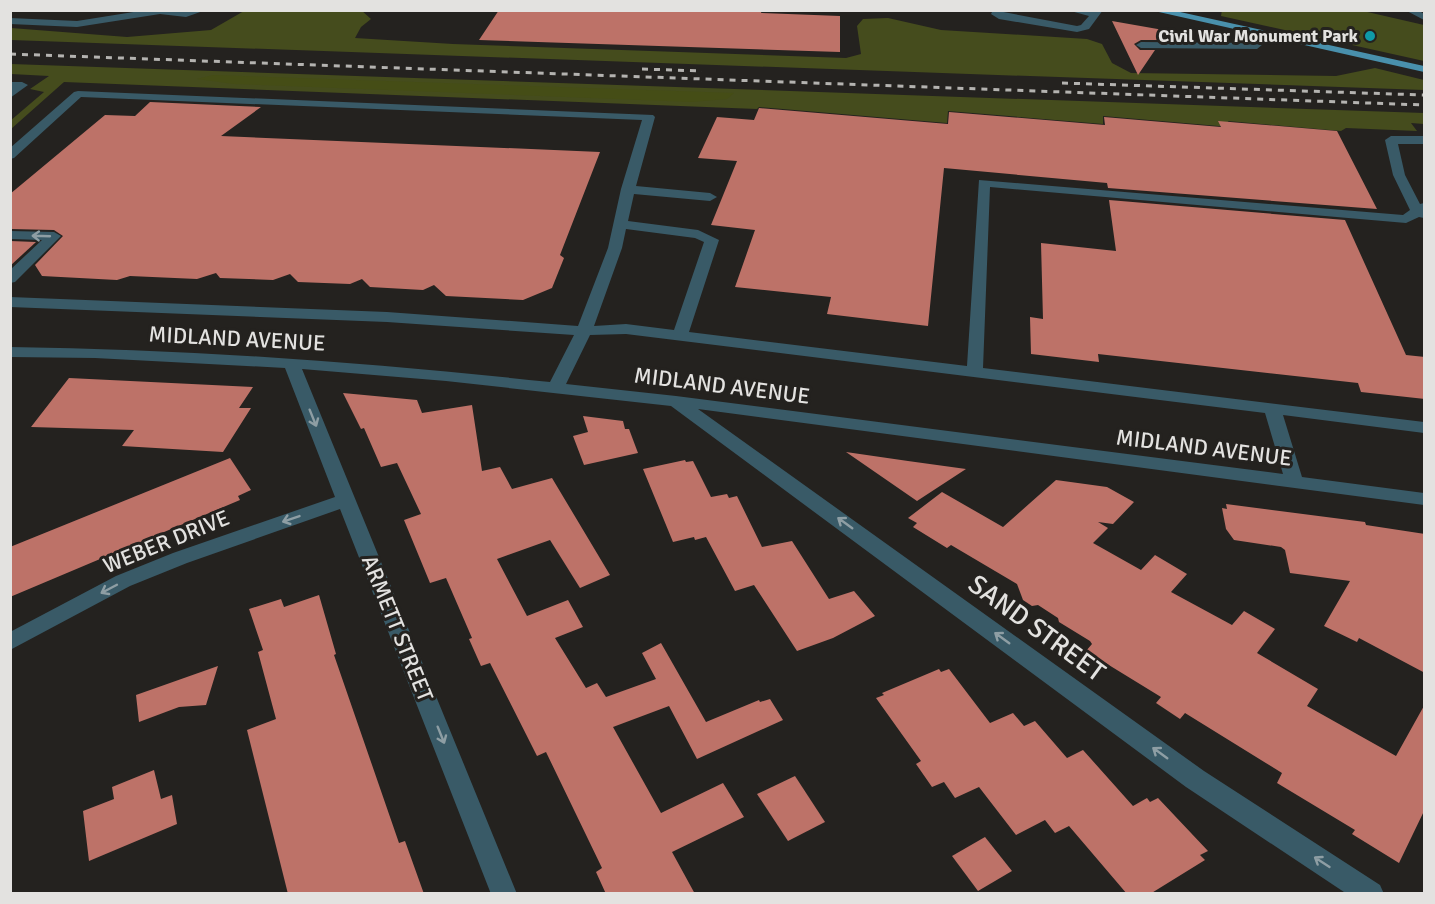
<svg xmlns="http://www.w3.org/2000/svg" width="1435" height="904" font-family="Signika,sans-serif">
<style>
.green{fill:#454c1d}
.forest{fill:#454d16}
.building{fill:#bd7268}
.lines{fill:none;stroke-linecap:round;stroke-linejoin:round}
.minor{fill:#395a67;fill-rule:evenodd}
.major{fill:#4990ac;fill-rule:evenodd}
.rail{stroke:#b4b3b0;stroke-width:3;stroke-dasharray:6 6;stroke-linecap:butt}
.oneway{stroke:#8e9ea4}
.culture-dot{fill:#0f9aa8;stroke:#24221f;stroke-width:2}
.labels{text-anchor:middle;stroke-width:6;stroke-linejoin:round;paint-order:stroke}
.far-poi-label{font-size:18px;font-weight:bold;fill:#e3e2e0;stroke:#24221f;text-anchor:end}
.street-label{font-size:22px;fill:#e3e2e0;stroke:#24221f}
.near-street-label{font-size:27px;fill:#e3e2e0;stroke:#24221f}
</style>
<rect width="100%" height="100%" fill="#24221f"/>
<!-- green -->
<g class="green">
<path d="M361,10L371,19L361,27L355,38L453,44L846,58L861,54L857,26L863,19L888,18L941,30L1087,39L1102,44L1112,63L1131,73L1336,76L1375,68L1424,80V90L11,40V28L127,37L211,30L244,11Z"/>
<path d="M1222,10L1363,11L1424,25V61L1221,16Z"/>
<path d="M11,64L1424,113V124L1411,123L1417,131L1346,128L1341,131L1228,121L1230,127L1103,116V124L948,111L947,123L759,107L757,109L64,82L11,129L10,121L44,92L30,89L49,76L11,74Z"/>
</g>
<!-- forest -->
<path class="forest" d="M213,75L734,93L727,99L692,102L234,84L197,79Z"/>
<!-- building -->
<g class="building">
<path d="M499,10H762L761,13L840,16V52L479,40Z"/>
<path d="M1112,21L1169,31L1162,40H1141L1134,44L1140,50H1155L1138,75Z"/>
<path d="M150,102L261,107L221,136L600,152L560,255L564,258L552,288L523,300L446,296L434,285L423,290L370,287L362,279L350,284L298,282L290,274L273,280L220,278L216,273L197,279L130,276L117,280L42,276L35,265L63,236L54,230L10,229V194L105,115L135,116Z"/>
<path d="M759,108L948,124L949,112L1105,125L1104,117L1221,127L1218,121L1337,131L1377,209L1108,188L1107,183L944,168L928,326L827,314L831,297L735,287L755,230L711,225L737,161L698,158L717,117L754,120Z"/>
<path d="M1109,200L1345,220L1406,355L1425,357V399L1361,392L1358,383L1098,354L1099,362L1031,354L1030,317L1043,319L1041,243L1116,251Z"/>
<path d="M10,241L36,242L10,266Z"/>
<path d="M69,378L253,387L239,408H251L223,452L122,446L134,430L31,427Z"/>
<path d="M343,393L417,400L422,413L472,405L482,471L500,467L512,489L552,478L610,575L580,588L550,540L497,559L527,616L568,600L583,627L555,638L586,688L597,683L606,697L656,679L642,653L661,643L706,722L759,700L760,702L770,699L783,720L697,759L669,706L613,727L661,813L723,783L744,817L672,852L695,894H606L596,872L602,868L546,752L537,756L490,663L481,666L469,639L472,638L446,578L430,583L404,520L421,514L397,463L381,467L364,428L361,429Z"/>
<path d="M583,416L623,421L625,429H629L638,453L584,465L573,436L588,432Z"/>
<path d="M846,452L908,461L966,469L917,501Z"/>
<path d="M230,458L251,490L238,496L240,500L10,597V547Z"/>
<path d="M685,460L686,462L693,461L711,497L727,494L729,498L737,496L762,547L792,541L829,599L854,591L875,616L833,638L797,651L754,585L735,591L706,537L695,540L694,537L673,542L643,469Z"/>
<path d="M1056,480L1107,487L1134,502L1113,524L1098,522L1108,528L1093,543L1141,570L1155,555L1187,574L1171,592L1232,625L1244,611L1275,629L1257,653L1318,689L1307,706L1396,756L1425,704V809L1399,863L1352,834L1355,830L1277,783L1282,773L1185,713L1180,719L1156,703L1161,697L1086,651L1092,644L1090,641L1059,622L1058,618L1038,605L1032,606L1023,600L1017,584L951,545L947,548L913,527L917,523L908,518L942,492L1003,527Z"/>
<path d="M1226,504L1365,522L1366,525L1425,534V673L1359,638L1357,642L1324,626L1350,581L1290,573L1285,550L1281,547L1234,540L1226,529L1222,508L1227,509Z"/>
<path d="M319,595L336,654L334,655L399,843L405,841L424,894H288L247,730L276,719L258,652L263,650L249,609L281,599L284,607Z"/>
<path d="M218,666L206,705L179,707L139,722L136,695Z"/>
<path d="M939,669L941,672L949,669L990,723L1013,713L1024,726L1035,721L1067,758L1083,750L1133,806L1147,798L1150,802L1158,798L1208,851L1200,855L1205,860L1150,894H1127L1069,826L1055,833L1045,820L1016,835L979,787L955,798L944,782L932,787L916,764L921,761L876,698L884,695L882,693Z"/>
<path d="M154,770L161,799L172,795L177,824L89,861L83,811L114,799L112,787Z"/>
<path d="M795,776L825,822L788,841L757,794Z"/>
<path d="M985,837L1012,871L978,891L952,856Z"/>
</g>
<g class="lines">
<!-- minor -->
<g class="minor">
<path d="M146,10H206L186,17L160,14L77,27L10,24V18L77,21Z"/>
<path d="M993,10L1077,26L1081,25L1089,16L1067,10H1103L1089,29L1077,32L999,19L991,14Z"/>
<path d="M1405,10H1418L1424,14V20Z"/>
<path d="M1266,32L1275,34L1257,49L1141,48L1136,45L1141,42L1254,43Z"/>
<path d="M10,82H22L28,85L10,98Z"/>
<path d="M78,91L653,115L655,117L636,186L710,193L717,197L710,201L634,194L628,221L698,230L719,240L689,332L967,366L979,180L1403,215L1410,210L1393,175L1385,140L1391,136H1424V144H1398L1405,175L1420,204L1424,203V218L1419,217L1406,223L990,187L983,368L1424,422V433L1283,415L1302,477L1424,493V505L698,409L1204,771L1380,885L1384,894H1347L1186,787L671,406L446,381L302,369L517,894H491L340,509L187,563L130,586L10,650V632L116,576L173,553L335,497L285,368L95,358L10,357V347C191,349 371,363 550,382L574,335L387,322L10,307V297L387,312L578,326L608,248L621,189L642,120L81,97L14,158L10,159V148L74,92ZM626,229L695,238L704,242L674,330L626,324L594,326L622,248ZM626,334L1265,413L1283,474L676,396L566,384L590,335Z"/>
<path d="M10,231L54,232L61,236L15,282L10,283V270L42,240L10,239Z"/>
</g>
<!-- major -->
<path class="major" d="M1150,10H1171L1424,66V72Z"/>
<!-- rail -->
<g class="rail">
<path d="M10,54L1424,105"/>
<path d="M642,69L702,71"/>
<path d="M1062,83L1424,95"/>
</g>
</g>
<!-- one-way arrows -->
<defs><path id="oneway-shaft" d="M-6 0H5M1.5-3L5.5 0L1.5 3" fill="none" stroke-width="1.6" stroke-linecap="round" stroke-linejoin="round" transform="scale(1.5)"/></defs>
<g class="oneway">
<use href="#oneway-shaft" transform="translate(41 236) rotate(-178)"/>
<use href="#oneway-shaft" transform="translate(313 418) rotate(68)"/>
<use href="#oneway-shaft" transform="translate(291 519) rotate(161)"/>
<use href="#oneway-shaft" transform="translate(845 523) rotate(-144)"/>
<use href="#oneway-shaft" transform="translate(109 589) rotate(152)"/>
<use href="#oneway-shaft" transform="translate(1002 638) rotate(-144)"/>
<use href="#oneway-shaft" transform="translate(441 735) rotate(68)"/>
<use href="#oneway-shaft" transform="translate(1160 753) rotate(-144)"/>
<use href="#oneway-shaft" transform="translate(1322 862) rotate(-147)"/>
</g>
<!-- markers -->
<circle class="culture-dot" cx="1370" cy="36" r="6"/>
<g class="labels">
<!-- far-poi labels -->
<g class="far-poi-label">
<text x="1358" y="42">Civil War Monument Park</text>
</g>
<!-- street labels -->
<g class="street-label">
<text transform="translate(237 338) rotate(3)" y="8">MIDLAND AVENUE</text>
<text transform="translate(722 385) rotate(7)" y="8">MIDLAND AVENUE</text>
<text transform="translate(1204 447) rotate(7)" y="8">MIDLAND AVENUE</text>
<text transform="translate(166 541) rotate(-22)" y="8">WEBER DRIVE</text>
<text transform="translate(398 628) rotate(68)" y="8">ARMETT STREET</text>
</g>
<!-- near-street labels -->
<g class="near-street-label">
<text transform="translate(1037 628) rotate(36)" y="9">SAND STREET</text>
</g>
</g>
<!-- border -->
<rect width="1435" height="904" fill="none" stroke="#e3e2e0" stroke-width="24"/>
</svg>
